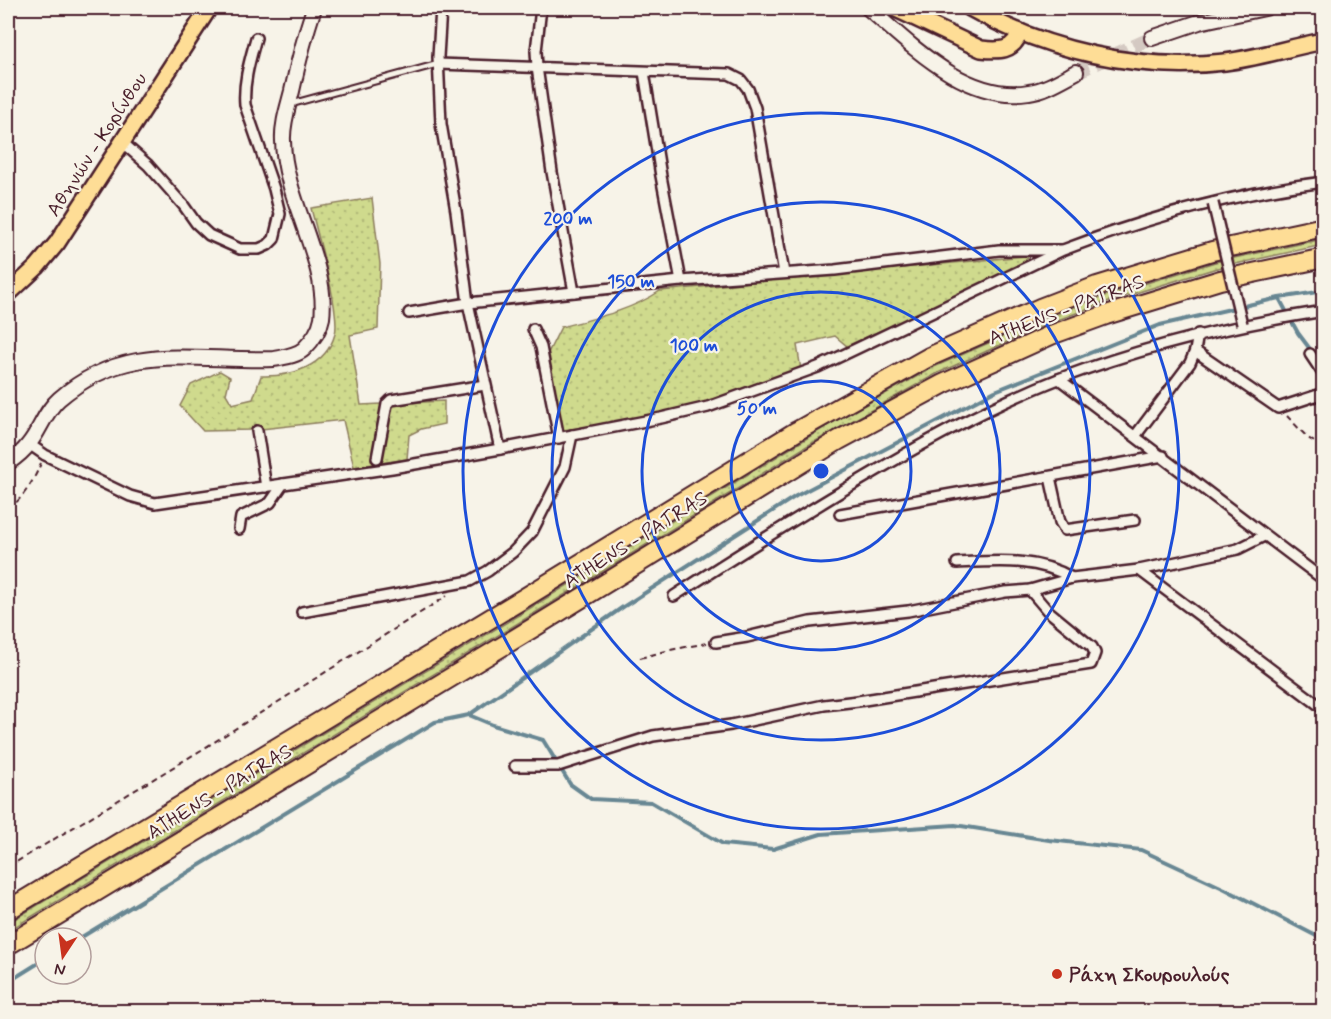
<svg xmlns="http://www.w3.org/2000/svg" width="1331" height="1019" font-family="Mynerve,sans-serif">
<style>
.grass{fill:url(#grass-dots);stroke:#8c7c5c;stroke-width:1.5}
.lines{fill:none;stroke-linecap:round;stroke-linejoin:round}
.stream{stroke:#688793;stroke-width:4}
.secondary-tunnel{stroke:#d4c9c2;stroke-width:14;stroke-dasharray:14 7;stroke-linecap:butt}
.lane-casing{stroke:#4a1f2b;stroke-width:9}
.street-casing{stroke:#4a1f2b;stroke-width:14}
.secondary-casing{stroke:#4a1f2b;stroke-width:18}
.primary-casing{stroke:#4a1f2b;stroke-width:20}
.highway-casing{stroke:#4a1f2b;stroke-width:22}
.path{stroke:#4a1f2b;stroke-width:2;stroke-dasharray:6 4.5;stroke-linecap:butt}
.lane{stroke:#f7f3e8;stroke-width:4.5}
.street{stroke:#f7f3e8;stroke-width:9}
.secondary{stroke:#f7f3e8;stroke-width:14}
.primary{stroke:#fedd96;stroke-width:15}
.highway{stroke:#fedd96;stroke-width:18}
.street-bridge-casing{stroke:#4a1f2b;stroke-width:14;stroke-linecap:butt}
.street-bridge{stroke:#f7f3e8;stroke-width:9}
.ring{fill:none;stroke:#1d4ed8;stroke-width:3}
.poi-dot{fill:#c8321e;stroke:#f7f3e8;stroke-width:2}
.labels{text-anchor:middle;stroke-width:4.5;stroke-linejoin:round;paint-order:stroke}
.street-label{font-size:20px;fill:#4a1f2b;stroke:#f7f3e8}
.poi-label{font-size:20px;font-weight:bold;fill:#4a1f2b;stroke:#f7f3e8;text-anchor:start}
.centre{fill:#1d4ed8;stroke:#f7f3e8;stroke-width:3}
.ring-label{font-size:18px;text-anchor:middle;font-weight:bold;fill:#1d4ed8;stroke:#f7f3e8;stroke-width:4.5;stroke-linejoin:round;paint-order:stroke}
</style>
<defs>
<pattern id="grass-dots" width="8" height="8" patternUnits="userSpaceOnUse" patternTransform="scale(1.5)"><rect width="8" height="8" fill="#cfda8d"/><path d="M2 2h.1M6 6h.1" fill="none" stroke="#b3bb7a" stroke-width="1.8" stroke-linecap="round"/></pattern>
</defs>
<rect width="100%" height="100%" fill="#f7f3e8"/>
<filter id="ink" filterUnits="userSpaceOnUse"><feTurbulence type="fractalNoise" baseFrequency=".0167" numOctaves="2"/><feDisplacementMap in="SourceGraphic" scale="12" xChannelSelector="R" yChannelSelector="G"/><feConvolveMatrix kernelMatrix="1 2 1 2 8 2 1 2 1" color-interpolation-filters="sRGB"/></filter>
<g filter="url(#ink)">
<!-- grass -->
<g class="grass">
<path d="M372,198L380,264L378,329L350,335L361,405L444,401V424L421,429L409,435L407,459L354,467L343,420L252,430L203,431L180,406L191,385L220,371L230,377L226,394L232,404L253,399L261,376C290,377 326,367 335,334C341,313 317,234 311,208Z"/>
<path d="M1323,239V245L1217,268L1103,303L1047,324L938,373L807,446L530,616L8,931V923L527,610L830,424L934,367L1045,318L1101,297L1215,262Z"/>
<path d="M1025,256L1028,258L1003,275L847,346L835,336L797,345L801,370L716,400L631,421L563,430L547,355L561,327C595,318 630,311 660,291Z"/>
</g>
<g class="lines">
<!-- stream -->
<g class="stream">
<path d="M1279,298L1298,333L1313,353"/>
<path d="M469,715L493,725L543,740L570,784L591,799L651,802L723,844L773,849L821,834L955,825L1049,840L1141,850L1225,889L1324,940"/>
<path d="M80,938L435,722L469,715L623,607L796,496L995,391L1160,325L1279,298L1324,291"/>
<path d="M8,982L45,959"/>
</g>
<!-- secondary-tunnel -->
<path class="secondary-tunnel" d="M1076,72L1152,38"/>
<!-- lane casing -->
<g class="lane-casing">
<path id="lane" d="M291,104L438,64"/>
</g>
<!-- street casing -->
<g class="street-casing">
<g id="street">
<path d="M441,8L438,57L441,124L456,211L468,303L500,449"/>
<path d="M541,8L536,51L537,67L552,172L574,292"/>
<path d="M438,64L729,74L741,80L748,89L755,108L784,273"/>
<path d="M644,72L661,176L681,281"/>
<path d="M123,143L148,165L184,206L196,223L209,235L240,249H259L268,245L274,239L280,214L274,189L245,105C243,82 250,60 256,38"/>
<path d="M409,313L468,303L681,281L835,270L999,250H1061"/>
<path d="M533,329L541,347L559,438"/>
<path d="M1195,351L1278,408L1324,393"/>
<path d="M1310,354L1324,375"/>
<path d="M1059,379L1324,580"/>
<path d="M257,431L266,487"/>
<path d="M1136,435L1190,363L1195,351L1198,334"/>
<path d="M29,444L45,455L130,496L155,503L392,468L500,449L661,418L708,407L818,367L1063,250C1147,218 1234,193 1324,182"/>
<path d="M377,458L387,404L391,400L485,385"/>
<path d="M1050,477L1060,522L1065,530L1135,520"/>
<path d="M840,514L1163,456"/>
<path d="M239,529L241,517L270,503L283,484"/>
<path d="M957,563C997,561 1037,557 1072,578"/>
<path d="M1139,570L1324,709"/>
<path d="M674,596C731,559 789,523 847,488C916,447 986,407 1061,378C1146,346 1233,325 1324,311"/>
<path d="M302,612L470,581L488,571L513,552L532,532L565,467L572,435"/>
<path d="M716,642L747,637L810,622L908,611L1005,592L1030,590L1072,578L1139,570L1238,549L1264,536"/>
<path d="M515,766H558L653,736L731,725L824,705L858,701L1091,664L1095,653L1092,647L1047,610L1030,590"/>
</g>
</g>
<!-- secondary casing -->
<g class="secondary-casing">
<g id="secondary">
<path d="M868,8C911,45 967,103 1029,92C1045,90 1061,80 1076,72"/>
<path d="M1152,38L1199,22L1265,8"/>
<path d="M8,463C15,458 23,452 28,445C40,431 45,411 59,399C127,340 194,362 274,359C284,357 296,356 304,349C312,341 320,329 322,318C329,262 284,199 283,141C282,124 288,107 292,91C298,63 305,35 314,8"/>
</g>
</g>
<!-- primary casing -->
<g class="primary-casing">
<g id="primary">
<path d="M894,8L981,49C999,51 1013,52 1020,32"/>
<path d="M970,8C1045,50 1138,72 1225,62C1259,58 1290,47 1324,41"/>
<path d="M8,294L37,267L57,243L209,8"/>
</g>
</g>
<!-- highway casing -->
<g class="highway-casing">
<g id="highway">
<path d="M8,910L521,600L797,431L929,357L1040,308L1097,286L1212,251L1324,227"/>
<path d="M8,945L536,626L839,440L943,384L1051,335L1106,315L1220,280L1324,258"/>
</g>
</g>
<!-- path -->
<g class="path">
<path d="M1287,416L1308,438L1324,448"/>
<path d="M8,509C23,499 34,480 41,463"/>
<path d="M640,658L670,650L707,643"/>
<path d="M8,867L203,749L447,596"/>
</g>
<!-- lane -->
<use href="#lane" class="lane"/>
<!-- street -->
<use href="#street" class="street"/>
<!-- secondary -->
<use href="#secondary" class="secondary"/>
<!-- primary -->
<use href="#primary" class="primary"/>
<!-- highway -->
<use href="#highway" class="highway"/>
<!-- street-bridge casing -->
<g class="street-bridge-casing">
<path id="street-bridge" d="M1213,203L1242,324"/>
</g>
<!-- street-bridge -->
<use href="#street-bridge" class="street-bridge"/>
</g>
</g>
<!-- distance rings -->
<g class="ring">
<circle cx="821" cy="471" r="90"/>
<circle cx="821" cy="471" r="179"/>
<circle cx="821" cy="471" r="269"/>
<circle cx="821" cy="471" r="358"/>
</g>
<!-- markers -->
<circle class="poi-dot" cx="1057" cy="974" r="6"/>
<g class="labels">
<!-- street labels -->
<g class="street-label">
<text transform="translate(96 144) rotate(-57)" y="7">Αθηνών - Κορίνθου</text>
<text transform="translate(1066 309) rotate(-21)" y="7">ATHENS - PATRAS</text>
<text transform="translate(635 539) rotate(-32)" y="7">ATHENS - PATRAS</text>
<text transform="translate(219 791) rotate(-31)" y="7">ATHENS - PATRAS</text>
</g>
<!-- poi labels -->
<g class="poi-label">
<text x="1069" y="981">Ράχη Σκουρουλούς</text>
</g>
</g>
<circle cx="821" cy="471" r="9" class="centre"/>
<g class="ring-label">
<text x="568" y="224">200 m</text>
<text x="631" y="287">150 m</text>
<text x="694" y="351">100 m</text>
<text x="757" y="414">50 m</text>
</g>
<!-- margin -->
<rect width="1331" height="1019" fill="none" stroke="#f7f3e8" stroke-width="30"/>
<rect x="15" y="15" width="1301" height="989" fill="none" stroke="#4a1f2b" stroke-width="2" filter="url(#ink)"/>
<!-- north arrow -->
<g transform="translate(63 956) rotate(193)"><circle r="28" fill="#f7f3e8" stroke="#b29e9c" stroke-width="1.5"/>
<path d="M0-4.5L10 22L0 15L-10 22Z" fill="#c8321e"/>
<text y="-9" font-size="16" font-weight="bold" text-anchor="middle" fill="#4a1f2b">N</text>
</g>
</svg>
